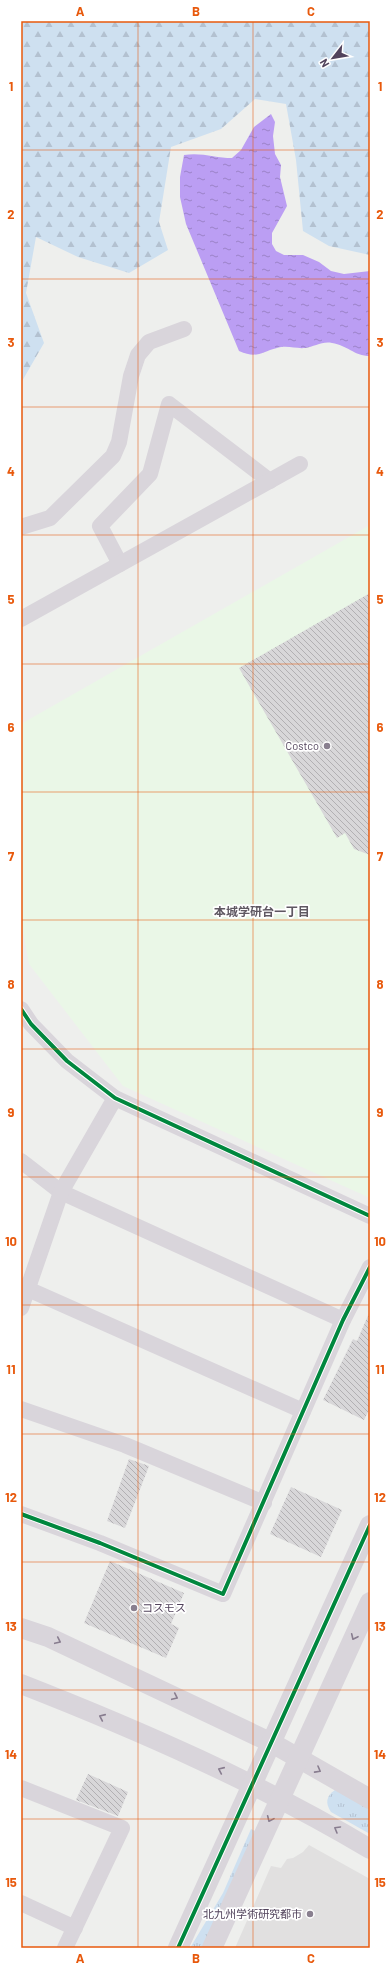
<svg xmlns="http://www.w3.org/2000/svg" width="391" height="1969" font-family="Barlow,'Noto Sans JP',sans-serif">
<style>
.commercial{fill:#eaf7e7}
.education{fill:#e1e0e0}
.grass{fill:url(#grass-tufts)}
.forest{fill:url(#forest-firs)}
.water{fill:url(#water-ripples)}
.building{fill:url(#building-back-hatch)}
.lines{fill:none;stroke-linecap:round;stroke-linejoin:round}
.minor{stroke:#d9d5db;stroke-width:16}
.tertiary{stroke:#d9d5db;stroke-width:20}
.cycleway-casing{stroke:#fff;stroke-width:6}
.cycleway{stroke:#00873e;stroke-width:4}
.oneway{stroke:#887d8f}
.grid{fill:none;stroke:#e8590c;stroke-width:1;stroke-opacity:0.55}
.poi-dot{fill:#897f8f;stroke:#fff;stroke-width:1.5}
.labels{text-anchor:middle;stroke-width:3.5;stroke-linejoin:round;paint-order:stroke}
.poi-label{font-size:11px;fill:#52435c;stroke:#fff;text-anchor:end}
.neighbourhood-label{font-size:12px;font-weight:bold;fill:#5f5862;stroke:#fff}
.neatline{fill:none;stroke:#e8590c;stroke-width:1.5}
.grid-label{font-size:13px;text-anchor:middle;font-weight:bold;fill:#e8590c}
</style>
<defs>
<pattern id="grass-tufts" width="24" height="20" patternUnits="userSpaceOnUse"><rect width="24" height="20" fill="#cee0f0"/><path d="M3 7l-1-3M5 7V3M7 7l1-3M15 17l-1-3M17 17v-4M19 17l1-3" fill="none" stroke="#b3c1d0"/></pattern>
<pattern id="forest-firs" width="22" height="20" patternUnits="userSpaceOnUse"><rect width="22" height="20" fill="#cee0f0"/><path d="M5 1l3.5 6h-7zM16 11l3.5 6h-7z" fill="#b3c1d0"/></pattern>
<pattern id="water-ripples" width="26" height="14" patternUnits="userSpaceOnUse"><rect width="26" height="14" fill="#bb9ef3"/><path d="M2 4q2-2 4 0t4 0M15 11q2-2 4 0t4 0" fill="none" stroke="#9b82c8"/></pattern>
<pattern id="building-back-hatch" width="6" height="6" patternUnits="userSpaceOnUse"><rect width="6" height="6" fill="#d8d7d9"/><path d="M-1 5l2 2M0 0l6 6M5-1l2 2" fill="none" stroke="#b2b0b3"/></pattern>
</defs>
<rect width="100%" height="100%" fill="#eeefed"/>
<!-- commercial -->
<path class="commercial" d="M370,525V1198L123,1086L29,964L21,920V724Z"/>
<!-- education -->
<path class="education" d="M309,1845L370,1879V1948H235L271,1866L281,1868L287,1859L293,1858L303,1852Z"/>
<!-- grass -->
<g class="grass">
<path d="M335,1790L370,1806V1834L331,1812C325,1803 326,1796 335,1790Z"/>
<path d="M251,1829L255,1831L203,1948H190L223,1893Z"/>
</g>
<!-- forest -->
<path class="forest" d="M21,21H370V255L329,246L303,231L296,160L286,104L255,99L221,129L171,147L159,222L168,250L129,273L78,257L36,237L26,293L44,343L21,383Z"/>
<!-- water -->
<path class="water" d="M271,114L275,122L273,136L275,154L281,165L280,177L287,206L272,233V244L276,251L284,255H303L319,262L331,271L344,274L370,271V356C354,356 347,345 332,343C322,341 314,347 305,348C296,349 287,345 277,348C261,352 257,359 239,351L186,224L180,197V177L184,155C201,152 216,158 232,158L241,150L254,127Z"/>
<!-- building -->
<g class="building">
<path d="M370,593V855L354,849L345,833L337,838L239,668Z"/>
<path d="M370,1311V1408L364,1420L323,1400L353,1339L357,1341Z"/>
<path d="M129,1459L149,1466L125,1528L107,1521Z"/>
<path d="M291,1487L342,1510L321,1557L270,1534Z"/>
<path d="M110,1561L184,1593L171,1624L179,1628L166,1658L84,1623Z"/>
<path d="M88,1774L128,1792L118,1816L76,1800Z"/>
</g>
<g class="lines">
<!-- minor -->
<g class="minor">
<path d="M21,527L50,518L113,456L119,442L131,376L138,355L149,342L184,329"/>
<path d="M120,564L100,526L150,474L169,404L270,481"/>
<path d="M21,619L300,464"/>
<path d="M21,1009L31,1024L67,1061L115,1098L370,1216"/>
<path d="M21,1161L61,1192L343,1320"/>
<path d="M21,1286L303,1411"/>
<path d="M21,1308L61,1192L115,1098"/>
<path d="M21,1409L125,1445L264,1503"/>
<path d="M21,1514L100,1543L223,1594L343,1320L370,1267"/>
<path d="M21,1788L122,1828L65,1948"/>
<path d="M21,1903L75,1928"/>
</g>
<!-- tertiary -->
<g class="tertiary">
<path d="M21,1628L48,1637L272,1743L370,1799"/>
<path d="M21,1684C141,1731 259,1783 370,1849"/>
<path d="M178,1948L370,1525"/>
<path d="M212,1948L370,1602"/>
</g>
<!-- cycleway casing -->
<g class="cycleway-casing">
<g id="cycleway">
<path d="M21,1009L31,1024L67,1061L115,1098L370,1216"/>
<path d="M21,1514L100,1543L223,1594L343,1320L370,1267"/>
<path d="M178,1948L370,1525"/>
</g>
</g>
<!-- cycleway -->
<use href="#cycleway" class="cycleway"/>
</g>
<!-- one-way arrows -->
<defs><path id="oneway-chevron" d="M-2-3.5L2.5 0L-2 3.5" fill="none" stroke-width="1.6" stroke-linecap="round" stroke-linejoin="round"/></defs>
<g class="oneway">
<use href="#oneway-chevron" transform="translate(354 1637) rotate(115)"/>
<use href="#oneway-chevron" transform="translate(58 1641) rotate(25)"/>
<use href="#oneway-chevron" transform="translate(175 1697) rotate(25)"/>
<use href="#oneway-chevron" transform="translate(102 1717) rotate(-156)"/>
<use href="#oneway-chevron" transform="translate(221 1770) rotate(-156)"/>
<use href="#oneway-chevron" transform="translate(318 1770) rotate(29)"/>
<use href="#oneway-chevron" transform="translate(270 1819) rotate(114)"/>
<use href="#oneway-chevron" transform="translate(337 1829) rotate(-150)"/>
</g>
<!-- grid -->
<path class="grid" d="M138,21V1948M253,21V1948M21,150H370M21,279H370M21,407H370M21,535H370M21,664H370M21,792H370M21,920H370M21,1049H370M21,1177H370M21,1305H370M21,1434H370M21,1562H370M21,1690H370M21,1819H370"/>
<!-- markers -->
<g class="poi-dot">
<circle cx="327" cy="746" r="4"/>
<circle cx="134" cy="1608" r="4"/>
<circle cx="310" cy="1914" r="4"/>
</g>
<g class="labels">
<!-- poi labels -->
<g class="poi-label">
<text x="319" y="750">Costco</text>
<text x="142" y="1612" text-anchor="start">コスモス</text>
<text x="302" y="1918">北九州学術研究都市</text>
</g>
<!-- neighbourhood labels -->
<g class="neighbourhood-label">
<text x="262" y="916">本城学研台一丁目</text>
</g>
</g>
<!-- border -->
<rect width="391" height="1969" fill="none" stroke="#ffffff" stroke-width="44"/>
<!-- north arrow -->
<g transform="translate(333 58) rotate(239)" stroke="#ffffff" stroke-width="3" paint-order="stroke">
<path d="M0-3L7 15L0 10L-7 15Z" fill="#52435c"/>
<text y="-6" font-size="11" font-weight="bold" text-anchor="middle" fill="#52435c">N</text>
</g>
<rect x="22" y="22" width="347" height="1925" class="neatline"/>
<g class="grid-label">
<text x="80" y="16">A</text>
<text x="196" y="16">B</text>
<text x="311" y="16">C</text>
<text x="11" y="91">1</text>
<text x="380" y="91">1</text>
<text x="11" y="219">2</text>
<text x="380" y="219">2</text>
<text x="11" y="347">3</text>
<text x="380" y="347">3</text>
<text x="11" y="476">4</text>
<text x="380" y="476">4</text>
<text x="11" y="604">5</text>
<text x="380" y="604">5</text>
<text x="11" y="732">6</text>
<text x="380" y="732">6</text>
<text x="11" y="861">7</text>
<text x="380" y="861">7</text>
<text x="11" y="989">8</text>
<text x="380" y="989">8</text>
<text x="11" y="1117">9</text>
<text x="380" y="1117">9</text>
<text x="11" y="1246">10</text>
<text x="380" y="1246">10</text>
<text x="11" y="1374">11</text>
<text x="380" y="1374">11</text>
<text x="11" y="1502">12</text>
<text x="380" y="1502">12</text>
<text x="11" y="1631">13</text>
<text x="380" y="1631">13</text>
<text x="11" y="1759">14</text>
<text x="380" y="1759">14</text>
<text x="11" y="1887">15</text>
<text x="380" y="1887">15</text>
<text x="80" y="1963">A</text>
<text x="196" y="1963">B</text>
<text x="311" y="1963">C</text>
</g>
</svg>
